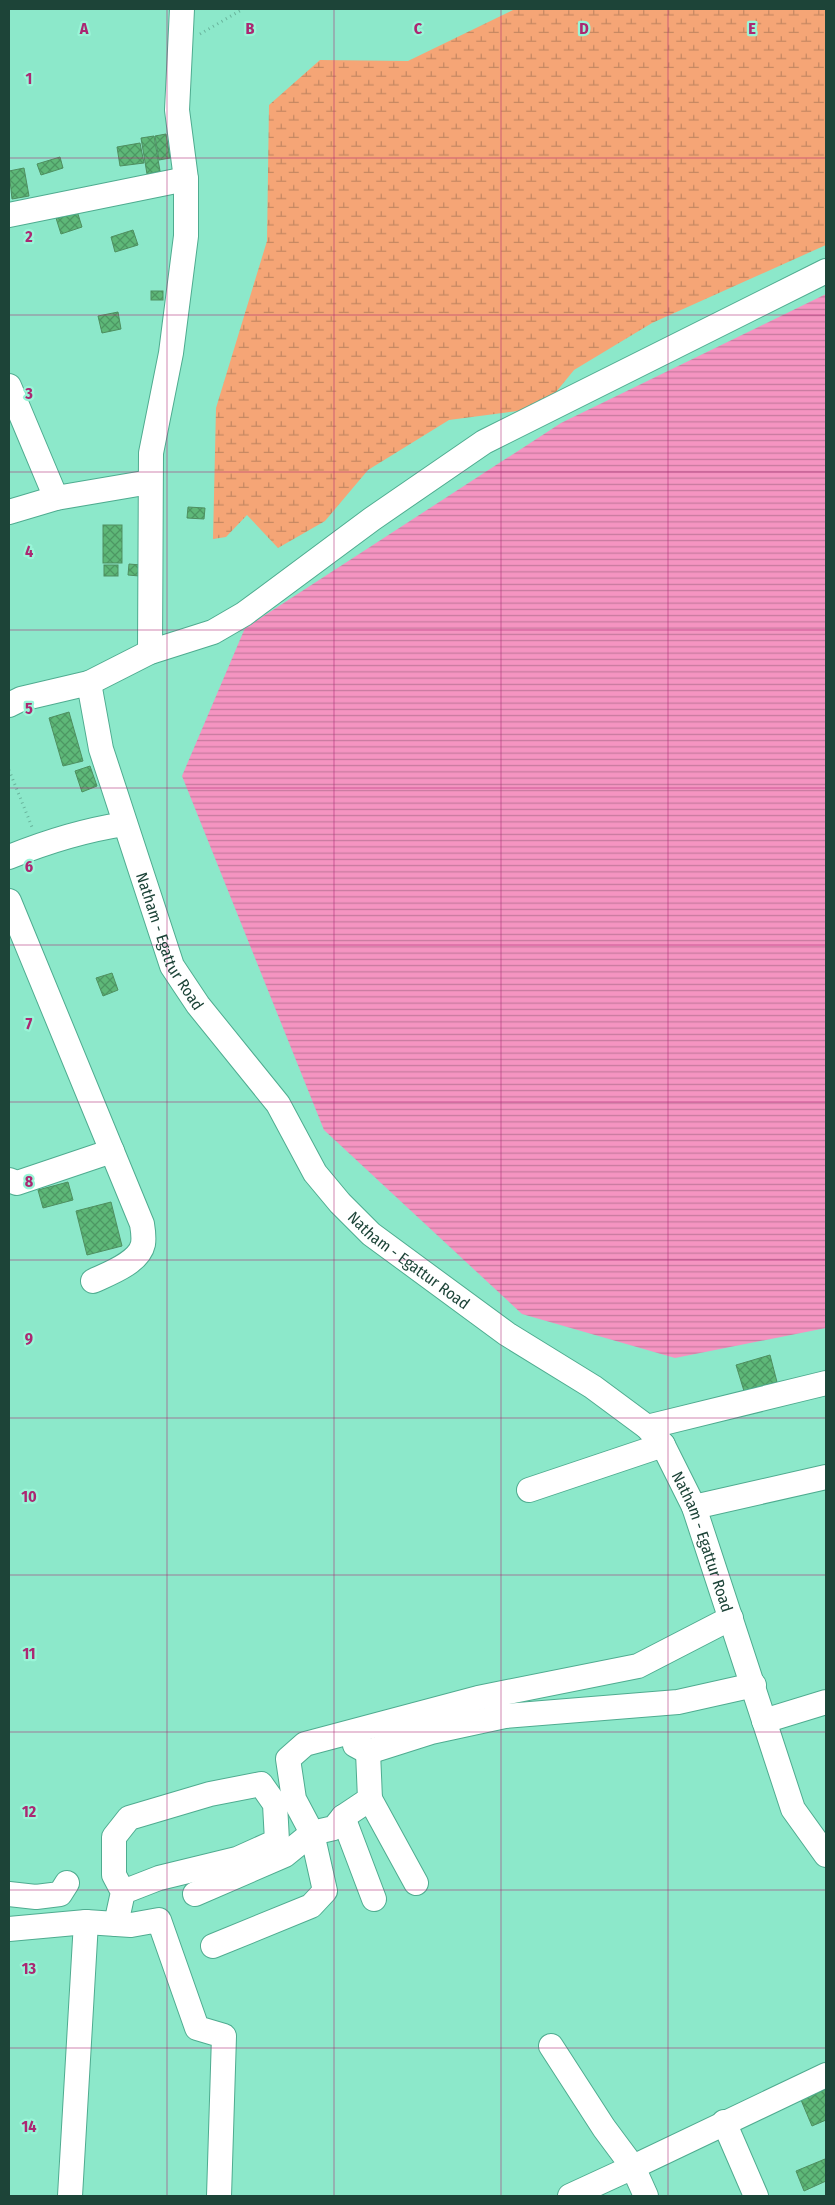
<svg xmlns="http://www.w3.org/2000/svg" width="835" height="2205" font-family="'Fira Sans Condensed',sans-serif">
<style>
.wetland{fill:url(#wetland-marsh)}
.water{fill:url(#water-rules)}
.building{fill:url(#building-cross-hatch);stroke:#4e8f60}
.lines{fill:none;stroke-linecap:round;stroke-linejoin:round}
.minor-casing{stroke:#4fac90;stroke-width:26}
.path{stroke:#69b49c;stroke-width:3;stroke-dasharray:1 4;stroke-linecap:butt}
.minor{stroke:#fff;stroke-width:24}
.grid{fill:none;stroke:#ab2772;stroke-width:1;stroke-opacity:0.55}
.labels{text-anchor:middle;stroke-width:4.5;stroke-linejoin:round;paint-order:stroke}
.street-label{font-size:16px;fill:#1d4438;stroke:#99f5d7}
.grid-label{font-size:16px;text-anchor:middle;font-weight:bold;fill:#ab2772;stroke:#99f5d7;stroke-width:4.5;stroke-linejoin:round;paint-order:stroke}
</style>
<defs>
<pattern id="wetland-marsh" width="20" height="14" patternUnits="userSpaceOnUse" patternTransform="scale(1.25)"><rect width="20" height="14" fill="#f5a576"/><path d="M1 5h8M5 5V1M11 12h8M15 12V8" fill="none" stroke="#c68862"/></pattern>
<pattern id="water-rules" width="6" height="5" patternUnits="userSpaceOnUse" patternTransform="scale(1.25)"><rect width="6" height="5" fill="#f594c1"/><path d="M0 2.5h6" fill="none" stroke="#c67a9e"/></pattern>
<pattern id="building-cross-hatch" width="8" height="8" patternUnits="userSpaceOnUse" patternTransform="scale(1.25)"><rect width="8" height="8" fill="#5eb878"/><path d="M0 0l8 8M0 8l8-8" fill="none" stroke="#4d9763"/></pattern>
</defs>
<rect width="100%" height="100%" fill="#8ce8ca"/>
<!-- wetland -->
<path class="wetland" d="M515,9H826V245L652,323L574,370L552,397L525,410L449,420L368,470L325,521L278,548L247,515L226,537L213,539L216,408L267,241L269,105L320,60L408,61Z"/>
<!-- water -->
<path class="water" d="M826,294V1328L675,1358L522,1314L324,1130L182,776L245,628L561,423Z"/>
<!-- building -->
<g class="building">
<path d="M166,134L170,158L159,160L155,136Z"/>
<path d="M154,136L160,171L147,174L141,138Z"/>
<path d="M140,143L144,163L120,166L117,147Z"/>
<path d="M60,157L63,168L41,175L37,164Z"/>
<path d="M24,168L29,196L12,199L9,171Z"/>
<path d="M77,211L82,227L61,234L56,218Z"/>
<path d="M133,230L138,245L115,252L111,237Z"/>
<rect x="151" y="291" width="12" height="9"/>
<path d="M118,312L121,329L102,333L98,316Z"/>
<path d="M188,507L205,508L204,519L187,518Z"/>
<rect x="103" y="525" width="19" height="38"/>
<path d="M129,564L141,565L139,576L128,575Z"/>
<rect x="104" y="565" width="14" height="11"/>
<path d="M69,712L83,761L63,766L49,718Z"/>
<path d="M90,766L97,786L82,792L75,771Z"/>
<path d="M112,973L118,990L103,996L96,978Z"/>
<path d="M68,1182L73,1200L43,1208L38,1190Z"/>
<path d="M111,1202L122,1246L87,1255L76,1211Z"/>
<path d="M770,1355L777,1382L744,1391L736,1365Z"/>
<path d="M826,2089V2120L812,2126L801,2100Z"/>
<path d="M825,2159L826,2181L804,2191L796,2171Z"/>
</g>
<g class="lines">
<!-- minor casing -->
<g class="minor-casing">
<g id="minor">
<path d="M9,215L186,179"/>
<path d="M9,386L56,498"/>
<path d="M9,512L56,498L150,482"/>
<path d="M150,652L151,453L171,353L186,236V179L177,110L182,9"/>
<path d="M89,683L150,652L213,632L244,614L372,519L484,442L826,271"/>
<path id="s1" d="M9,705L21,699L89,683L101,749L172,966L198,1005L278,1104L315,1173L340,1203L371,1234L507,1334L593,1387L647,1427L663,1445L694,1507L793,1809L826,1855"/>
<path d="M9,857C46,842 85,830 125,824"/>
<path d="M9,901L142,1224C143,1230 144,1238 143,1244C139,1263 108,1274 93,1281"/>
<path d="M9,1180L17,1183L112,1151"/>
<path d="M647,1427L826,1383"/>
<path d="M529,1490L663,1445"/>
<path d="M694,1507L826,1477"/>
<path d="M764,1721L826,1702"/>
<path d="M355,1745L368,1752L431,1732L505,1716L678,1702L754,1685"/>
<path d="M368,1752L370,1799L343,1817L334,1828L312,1833L294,1799L288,1759L305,1744L478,1698L638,1666L731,1618"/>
<path d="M370,1799L416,1883"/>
<path d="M343,1817L374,1899"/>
<path d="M9,1894L36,1897L60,1894L67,1883"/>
<path d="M195,1894L285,1855L312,1833L325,1891L311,1906L213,1946"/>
<path d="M116,1924L123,1892L159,1878L237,1859L277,1841L275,1804L261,1784L210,1794L129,1818L114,1837V1875L123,1892"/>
<path d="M9,1929L86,1922L131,1925L159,1920L197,2028L224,2036L219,2196"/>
<path d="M551,2046L604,2128L633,2167L826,2075"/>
<path d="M724,2122L756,2196"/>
<path d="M70,2196L86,1922"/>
<path d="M570,2196L633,2167L646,2196"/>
</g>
</g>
<!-- path -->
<g class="path">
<path d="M200,34L243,9"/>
<path d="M9,770L32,827"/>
</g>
<!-- minor -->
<use href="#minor" class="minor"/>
</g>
<!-- grid -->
<path class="grid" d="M167,9V2196M334,9V2196M501,9V2196M668,9V2196M9,158H826M9,315H826M9,472H826M9,630H826M9,788H826M9,945H826M9,1102H826M9,1260H826M9,1418H826M9,1575H826M9,1732H826M9,1890H826M9,2048H826"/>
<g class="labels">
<!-- street labels -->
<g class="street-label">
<text dy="6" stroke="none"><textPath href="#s1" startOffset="355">Natham - Egattur Road</textPath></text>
<text dy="6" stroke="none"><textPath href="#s1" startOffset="760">Natham - Egattur Road</textPath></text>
<text dy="6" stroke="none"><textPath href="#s1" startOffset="1180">Natham - Egattur Road</textPath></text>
</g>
</g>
<g class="grid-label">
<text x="84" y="34">A</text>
<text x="250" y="34">B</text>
<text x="418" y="34">C</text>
<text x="584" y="34">D</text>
<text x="752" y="34">E</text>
<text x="29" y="84">1</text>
<text x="29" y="242">2</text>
<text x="29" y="399">3</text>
<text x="29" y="557">4</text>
<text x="29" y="714">5</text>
<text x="29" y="872">6</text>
<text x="29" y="1029">7</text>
<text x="29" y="1187">8</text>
<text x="29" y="1344">9</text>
<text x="29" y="1502">10</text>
<text x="29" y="1659">11</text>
<text x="29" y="1817">12</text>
<text x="29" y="1974">13</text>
<text x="29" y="2132">14</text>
</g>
<!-- border -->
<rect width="835" height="2205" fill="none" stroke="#1d4438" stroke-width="20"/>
</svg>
